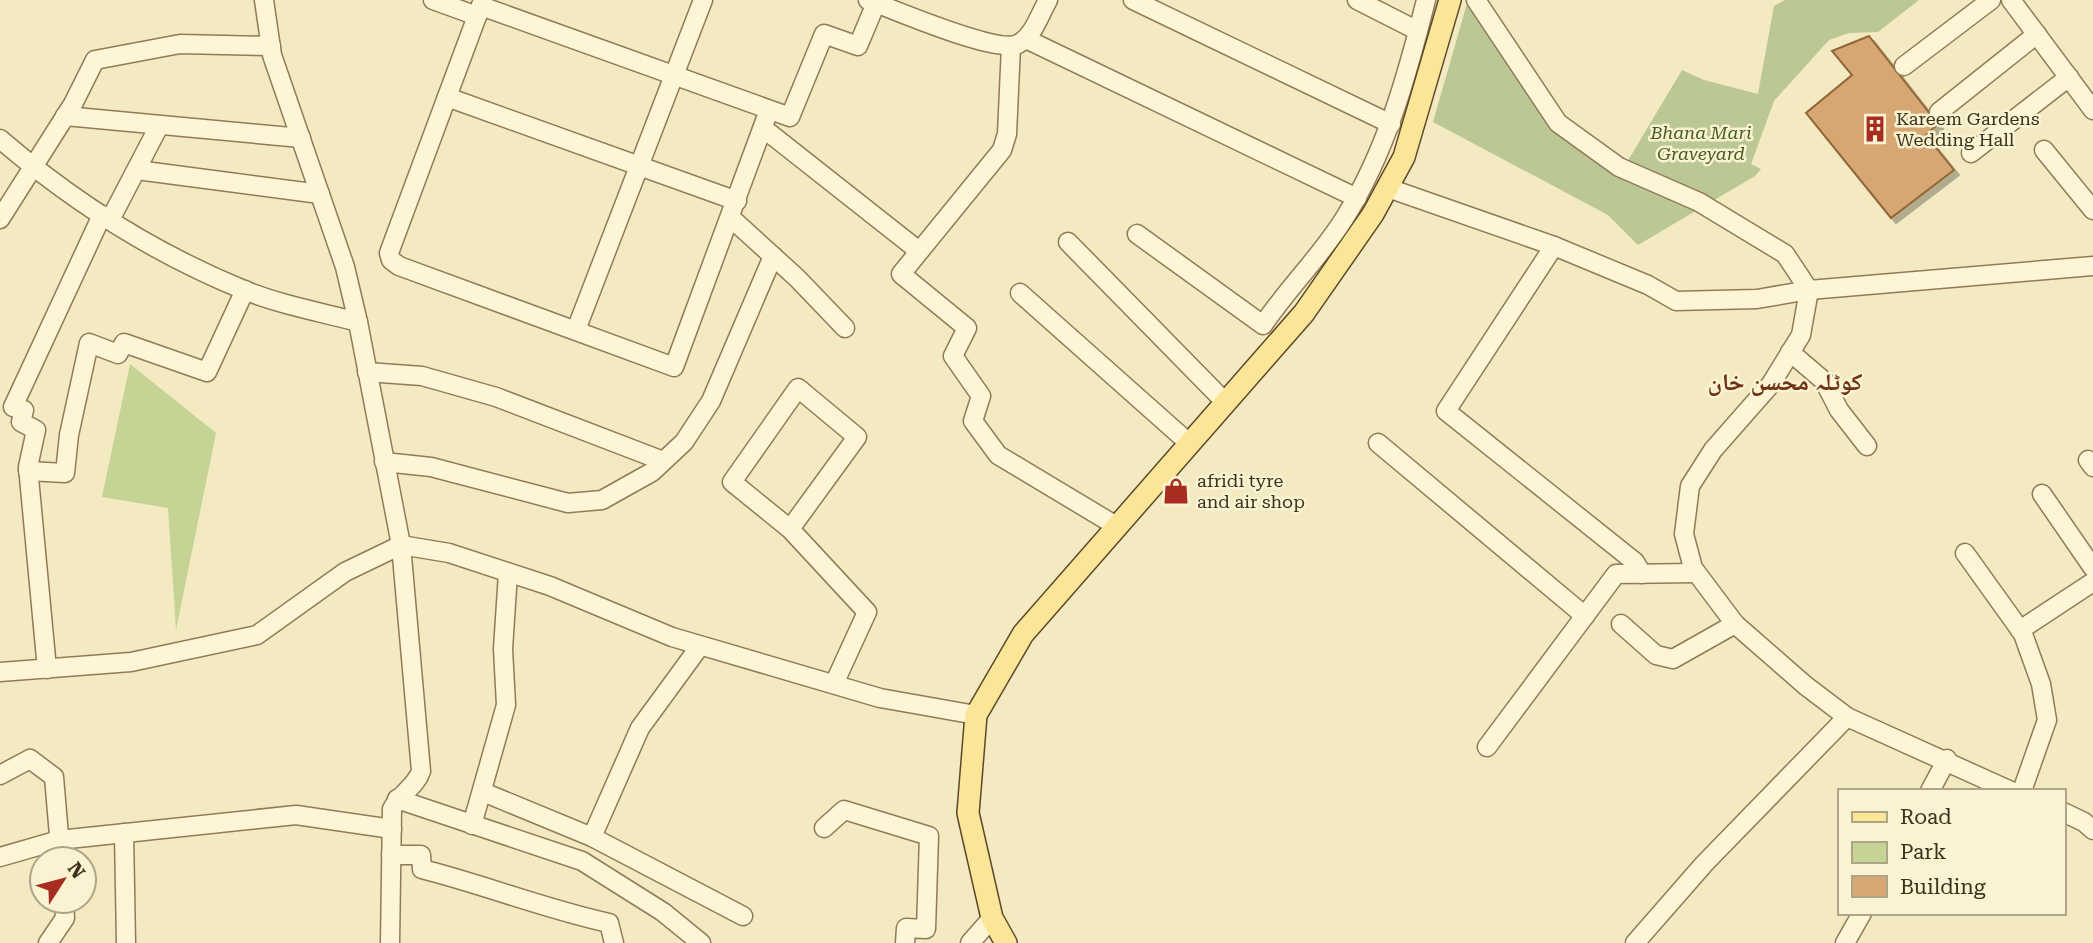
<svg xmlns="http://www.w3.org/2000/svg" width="2093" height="943" font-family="'Roboto Serif','Noto Naskh Arabic',serif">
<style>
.green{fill:#c5d394}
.cemetery{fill:#bbc794}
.building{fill:#d6a773;stroke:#926639;stroke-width:2;filter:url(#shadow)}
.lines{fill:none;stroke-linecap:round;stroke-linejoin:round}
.minor-casing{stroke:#907b56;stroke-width:21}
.major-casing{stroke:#5d482b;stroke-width:24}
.minor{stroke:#fdf5d6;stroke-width:18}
.major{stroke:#fae696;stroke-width:21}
.labels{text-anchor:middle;stroke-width:5;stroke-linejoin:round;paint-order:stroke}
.poi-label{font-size:18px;fill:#3e301c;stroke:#f9f3d2;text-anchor:start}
.park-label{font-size:18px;font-style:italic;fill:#475c20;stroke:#f9f3d2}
.district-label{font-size:24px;font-weight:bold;fill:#6f3316;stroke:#f9f3d2}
</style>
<defs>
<filter id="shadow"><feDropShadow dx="5" dy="5" stdDeviation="0" flood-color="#0004"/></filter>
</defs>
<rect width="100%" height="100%" fill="#f3eac2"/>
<!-- green -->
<path class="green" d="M130,364L216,433L176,630L168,508L102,497Z"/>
<!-- cemetery -->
<path class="cemetery" d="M1468,0L1558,123L1623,169L1682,70L1704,80L1758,94L1774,6L1785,0H1919L1878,32L1849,33L1829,40L1774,101L1751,164L1761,169L1755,176L1638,245L1608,215L1433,122Z"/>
<!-- building -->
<path class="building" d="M1869,36L1938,124L1926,135L1954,170L1891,218L1806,113L1852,75L1832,51Z"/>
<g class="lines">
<!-- minor casing -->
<g class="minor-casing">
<g id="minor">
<path d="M264,0L272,55L345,267L358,322L401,545L421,771C416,787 399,794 392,809L390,943"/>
<path d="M433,0L477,16"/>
<path d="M483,0L389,253L391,260L399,266L674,367L769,110"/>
<path d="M868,0C895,10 996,54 1018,44C1033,37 1040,14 1048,0"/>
<path d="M1133,0L1391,124"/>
<path d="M1357,0L1418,31"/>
<path d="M1476,0L1558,123L1619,167L1699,202L1785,254L1809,290L1801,335L1771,384L1713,450L1690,486L1684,534L1693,568L1735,624L1806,686L1847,717L2011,791"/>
<path d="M2011,0L2093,110"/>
<path d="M481,6L790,117L824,34L858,46L876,3"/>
<path d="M1026,39L1357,198"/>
<path d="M1011,46L1007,134L1002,150L901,274L967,328L953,356L981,396L973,421L998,455L1118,527"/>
<path d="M1904,66L1991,0"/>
<path d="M447,97L737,201"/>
<path d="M1939,112L2037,34"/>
<path d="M65,116L301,138"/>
<path d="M763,128L919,251"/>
<path d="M0,139C72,201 156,254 244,290C281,305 320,312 358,322"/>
<path d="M2044,150L2093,210"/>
<path d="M1971,153L2069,77"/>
<path d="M137,170L320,194"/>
<path d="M1388,188L1554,246L1648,285L1676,301L1757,299L1809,290L2093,266"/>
<path d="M731,218L797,278L845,328"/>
<path d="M0,219L73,104L95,60L180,44L271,46"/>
<path d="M110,220L159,126"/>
<path d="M1137,234L1263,325C1288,288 1320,257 1344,219C1386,152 1407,76 1426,0"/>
<path d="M1068,242L1226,403"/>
<path d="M1554,246L1446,411L1635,562L1642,574"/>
<path d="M1020,293L1190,444"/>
<path d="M576,330L703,0"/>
<path d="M1790,352L1824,381L1839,410L1867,446"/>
<path d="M367,372L422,376L496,397L663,461"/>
<path d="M1378,443L1585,616"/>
<path d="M2088,460L2093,467"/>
<path d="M384,462L431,467L568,503L602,500L652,472L684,442L711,401L773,256"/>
<path d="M28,471L65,473L69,435L89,343L118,354L124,343L207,372L245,290"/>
<path d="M2042,494L2093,568"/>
<path d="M790,529L732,482L798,388L857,437L790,529L867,612L834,684"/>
<path d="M1965,553L2023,634L2041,684L2047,720L2022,791"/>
<path d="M1621,624L1656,655L1673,659L1735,624"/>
<path d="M2020,630L2093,582"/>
<path d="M700,646L640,728L592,837L743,916"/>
<path d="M47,669L28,467L36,430L21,422L24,410L13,407L102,215"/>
<path d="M0,672L131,662L257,635L345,572L401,545L449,553L550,586L672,637L880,698L976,715"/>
<path d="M1487,747L1616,574L1696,573"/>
<path d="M0,775L30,759L54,777L61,859"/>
<path d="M1930,791L1947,759"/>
<path d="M483,792L592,837"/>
<path d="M397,799L582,861L663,912L701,943"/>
<path d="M2063,812L2084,822L2093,830"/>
<path d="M472,825L506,705L503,649L508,573"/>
<path d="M824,828L844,810L929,836L926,929L906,928L905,943"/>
<path d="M124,833L126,943"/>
<path d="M391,855H421L422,869C485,885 545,909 609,923L614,943"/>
<path d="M0,857L59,840L296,815L392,829"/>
<path d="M48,943L65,918L64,901"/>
<path d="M970,943L992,918"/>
<path d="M1635,943L1704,864L1847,717"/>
<path d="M1845,943L1862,913"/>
</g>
</g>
<!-- major casing -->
<g class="major-casing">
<path id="major" d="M1006,943L992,918L968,813L976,715L1023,634L1304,313L1373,214L1404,157L1450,0"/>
</g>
<!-- minor -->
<use href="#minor" class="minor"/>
<!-- major -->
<use href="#major" class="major"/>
</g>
<!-- icons -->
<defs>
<g id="building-bare" transform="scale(2.1)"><path d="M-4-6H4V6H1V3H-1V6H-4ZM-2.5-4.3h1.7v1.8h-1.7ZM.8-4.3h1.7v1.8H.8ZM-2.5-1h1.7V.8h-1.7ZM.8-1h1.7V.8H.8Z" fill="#a62d1f" stroke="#f9f3d2" stroke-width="2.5" paint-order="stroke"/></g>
<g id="shop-bare" transform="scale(2.1)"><path d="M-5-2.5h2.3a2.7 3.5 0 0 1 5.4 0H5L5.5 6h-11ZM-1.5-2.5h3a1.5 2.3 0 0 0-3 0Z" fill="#a62d1f" stroke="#f9f3d2" stroke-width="2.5" paint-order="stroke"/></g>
</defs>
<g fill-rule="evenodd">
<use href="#building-bare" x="1875" y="129"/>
<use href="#shop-bare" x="1176" y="491"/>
</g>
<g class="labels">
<!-- poi labels -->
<g class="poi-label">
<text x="1896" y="125">Kareem Gardens<tspan x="1896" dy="21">Wedding Hall</tspan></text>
<text x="1197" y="487">afridi tyre<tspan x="1197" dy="21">and air shop</tspan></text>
</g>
<!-- park labels -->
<g class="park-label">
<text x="1701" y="139">Bhana Mari<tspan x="1701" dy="21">Graveyard</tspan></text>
</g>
<!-- district labels -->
<g class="district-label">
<text x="1785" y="390">کوٹلہ محسن خان</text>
</g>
</g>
<!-- legend -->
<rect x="1838" y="789" width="228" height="126" fill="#f9f3d2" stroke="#aea589" stroke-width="2"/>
<rect x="1852" y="812" width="35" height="10" fill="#fae696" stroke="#aea589" stroke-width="2"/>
<text x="1900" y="824" font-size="21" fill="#3e301c">Road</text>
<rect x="1852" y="842" width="35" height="21" fill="#c5d394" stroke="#aea589" stroke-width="2"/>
<text x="1900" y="859" font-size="21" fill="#3e301c">Park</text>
<rect x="1852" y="876" width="35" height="21" fill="#d6a773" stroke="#aea589" stroke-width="2"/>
<text x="1900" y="894" font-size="21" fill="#3e301c">Building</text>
<!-- north arrow -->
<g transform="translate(63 880) rotate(54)"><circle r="33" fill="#f9f3d2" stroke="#aea589" stroke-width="2"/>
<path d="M0-5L12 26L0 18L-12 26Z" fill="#a62d1f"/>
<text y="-10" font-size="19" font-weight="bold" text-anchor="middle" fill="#3e301c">N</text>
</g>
</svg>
